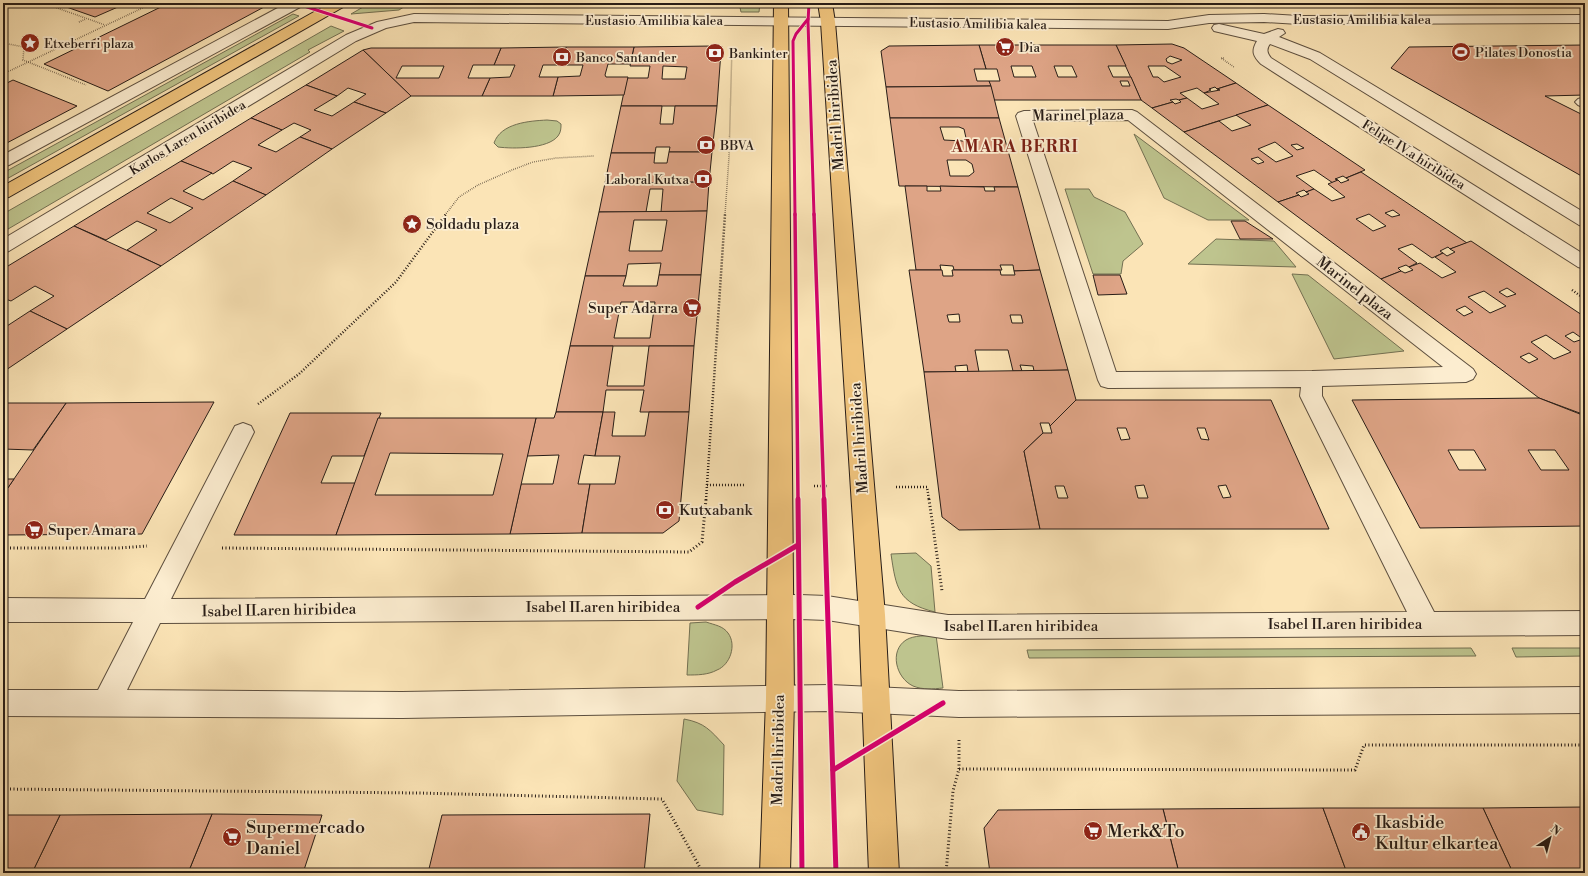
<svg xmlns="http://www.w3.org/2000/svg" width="1588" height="876" font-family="'Libre Bodoni',serif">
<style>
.green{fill:#bec48e;stroke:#737052}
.building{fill:#dea486;stroke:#281d17;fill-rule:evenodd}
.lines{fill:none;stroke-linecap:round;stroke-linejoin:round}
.minor-casing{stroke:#5d4f3f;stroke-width:2}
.major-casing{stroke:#281d17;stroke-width:2}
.path-far2{stroke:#281d17;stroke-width:1.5;stroke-dasharray:0.5 1.5;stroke-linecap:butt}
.path-far1{stroke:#281d17;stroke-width:2.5;stroke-dasharray:1 2;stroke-linecap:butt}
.path{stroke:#281d17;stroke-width:3;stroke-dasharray:1 2.5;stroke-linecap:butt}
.minor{fill:#fcedd0;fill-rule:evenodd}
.major{fill:#eec27b;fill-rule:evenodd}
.cycleway-far2-casing{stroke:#fcedd0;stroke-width:4.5}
.cycleway-far1-casing{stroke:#fcedd0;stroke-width:6}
.cycleway-casing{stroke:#fcedd0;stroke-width:8}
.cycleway-far2{stroke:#d6006c;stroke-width:3}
.cycleway-far1{stroke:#d6006c;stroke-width:3.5}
.cycleway{stroke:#d6006c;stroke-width:5}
.labels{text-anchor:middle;stroke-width:3.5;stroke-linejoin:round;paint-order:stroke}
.far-street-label{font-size:13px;fill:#281d17;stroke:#fcedd0}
.far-poi-label{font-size:13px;fill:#281d17;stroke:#fcedd0;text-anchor:start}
.street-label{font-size:15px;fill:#281d17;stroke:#fcedd0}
.poi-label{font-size:15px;fill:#281d17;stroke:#fcedd0;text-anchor:start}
.far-district-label{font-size:16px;font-weight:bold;letter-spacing:1px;fill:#7a1f14;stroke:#fcedd0}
.near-poi-label{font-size:18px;fill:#281d17;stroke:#fcedd0;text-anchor:start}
</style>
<rect width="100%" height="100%" fill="#fbe4b6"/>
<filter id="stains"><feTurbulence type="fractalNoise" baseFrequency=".005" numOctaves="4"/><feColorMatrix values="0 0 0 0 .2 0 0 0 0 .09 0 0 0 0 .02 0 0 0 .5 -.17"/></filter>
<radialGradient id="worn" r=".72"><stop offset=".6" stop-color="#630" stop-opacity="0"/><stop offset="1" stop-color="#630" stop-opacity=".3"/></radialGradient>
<!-- green -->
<g class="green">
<path d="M370,3H410L399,10L351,14Z"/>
<path d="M739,3H760L759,12H741Z"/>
<path d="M866,3H1127L1131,5L866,4Z"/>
<path d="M293,14L299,16L3,181V173Z"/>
<path d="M331,26L344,31L308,50L310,52L3,232V214Z"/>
<path d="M547,120L557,121L561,124C561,128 561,132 558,136C548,149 513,149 498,147L494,143C501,123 529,121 547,120Z"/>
<path d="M1134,134L1249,220H1208L1164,198Z"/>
<path d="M1065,189H1089L1094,197L1125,212L1143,244L1123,261L1121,274H1093Z"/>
<path d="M1216,239L1274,241L1296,267L1188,264Z"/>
<path d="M1292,274L1308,275L1404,351L1334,359Z"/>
<path d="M916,553L931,566L935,612C898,603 896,588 891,554Z"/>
<path d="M706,622C715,625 723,626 728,633C737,645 730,665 717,670C708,675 697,675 687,675L690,623Z"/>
<path d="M936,635L943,688C933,689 923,690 913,686C896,678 889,651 906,640C914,635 927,636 936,635Z"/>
<path d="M1471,648L1476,656L1029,658L1027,650Z"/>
<path d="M1512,648H1585V656L1516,657Z"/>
<path d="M684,719C705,723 710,730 724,745L723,815L697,810L677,781Z"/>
</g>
<!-- building -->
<g class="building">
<path d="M55,3H127L95,17Z"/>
<path d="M169,3H251L264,7L108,91L44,64Z"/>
<path d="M1172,44L1184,48L1236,83L1217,89L1215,87L1209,89L1211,90L1204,93L1197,88L1180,93L1187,98L1179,100L1176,99L1170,100L1173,102L1152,108L1141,100L1116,45ZM1170,56L1182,60L1172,64L1167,62L1166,59ZM1148,66H1165L1181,77L1164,82L1158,77H1153Z"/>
<path d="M979,45H1116L1126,66H1108L1113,77H1131L1141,100H994L989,81H1000L997,69H986ZM1011,66H1032L1036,77H1014ZM1054,66H1072L1077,77H1058ZM1120,81H1128L1130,86H1122Z"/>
<path d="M979,45L986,69H974L977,81H989L991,86L886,87L881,51L889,46Z"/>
<path d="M1585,45V95L1545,96L1585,116V178L1391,68L1409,47Z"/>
<path d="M713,46L721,51L717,106H621L627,78H648L650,66H630L634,47ZM663,66L687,67L685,79H662Z"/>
<path d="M566,47H634L630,64H608L605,75L606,77H628L624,95L553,96L558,77L580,76L583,65H562Z"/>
<path d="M566,47L562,65H543L539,77H558L553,96H482L490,78L510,77L515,65H494L501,48Z"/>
<path d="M371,48H501L494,65H473L468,78H490L482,96H411L363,50ZM402,66H444L439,78H396Z"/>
<path d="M363,50L411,96L386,113L354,102L366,94L348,88L337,96L306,85Z"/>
<path d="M13,80L77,106L3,145V85Z"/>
<path d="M1236,83L1268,105L1184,132L1152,108L1173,102L1175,104L1181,102L1179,100L1187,98L1202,109L1219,104L1204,93L1220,90L1217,89Z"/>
<path d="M306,85L337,96L314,110L332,116L354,102L386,113L332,149L300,137L311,130L294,123L282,130L251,118Z"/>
<path d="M991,86L999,118H890L886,87Z"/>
<path d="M1268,105L1365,170L1346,178L1343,176L1335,179L1338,180L1333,183L1314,170L1296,176L1314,189L1306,192L1304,190L1296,193L1299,195L1278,202L1184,132L1219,121L1232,131L1251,125L1236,115ZM1275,142L1293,156L1276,162L1258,149ZM1297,144L1304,148L1297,150L1291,145ZM1258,157L1264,162L1258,164L1251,159Z"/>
<path d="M621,106H662L660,124H673L675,106H717L712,152H669L670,147H656L655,153H611Z"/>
<path d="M251,118L282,130L258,145L276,152L300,137L332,149L266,195L233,181L252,168L233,161L213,174L181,161Z"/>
<path d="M890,118H999L1018,187L899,186ZM940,127H959L964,129L966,138L963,141L944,140ZM947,160H966L972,164L974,172L969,176H950Z"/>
<path d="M669,152H712L709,182L605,183L611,153H655L654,163H667Z"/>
<path d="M181,161L212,173L183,191L203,200L233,181L266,195L161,266L127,250L157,230L137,221L106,240L74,226ZM171,198L193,208L170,223L147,213Z"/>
<path d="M1361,172L1467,243L1450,249L1448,247L1440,251L1443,253L1432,258L1412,244L1398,249L1417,263L1409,267L1406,265L1398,268L1401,271L1381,279L1278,202L1299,195L1301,197L1309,194L1306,192L1314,189L1332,201L1345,197L1328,184L1338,180L1341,183L1349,180L1346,178ZM1393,210L1400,215L1392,217L1385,213ZM1369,214L1386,226L1373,231L1356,219Z"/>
<path d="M709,182L707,211L661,212L663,189H650L646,212H599L605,183Z"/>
<path d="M905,186H927V191H941L940,186L984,187L985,191H995L994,187H1018L1040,270L1014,271L1013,265H1000L1002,270H954L953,266L940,265L941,270H916Z"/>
<path d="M707,211L701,275H659L661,263L628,264L626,276H585L599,212ZM634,220H667L662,251H629Z"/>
<path d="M1231,221H1245L1273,239H1240Z"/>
<path d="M74,226L161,266L67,329L30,311L54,296L35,286L11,301L3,298V269Z"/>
<path d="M1471,241L1585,317V415L1539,398L1381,279L1401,271L1405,273L1413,270L1409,267L1420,263L1442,278L1456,272L1435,257L1443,253L1447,256L1455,252L1450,249ZM1507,288L1516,294L1507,297L1499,292ZM1484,291L1506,306L1490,313L1468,297ZM1465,306L1473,312L1464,316L1456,310ZM1573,332L1583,339L1574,342L1565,336ZM1546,335L1571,352L1554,359L1531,342ZM1529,353L1538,359L1529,363L1520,357Z"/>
<path d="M909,270H942L943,276H953L952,270H1000L1001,275H1015L1014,271L1040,270L1068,370L1034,371L1033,366L1020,365L1022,371H1013L1008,350H975L979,372H968L967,365L955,366L956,372H924ZM959,314L960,322H949L947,315ZM1010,315H1021L1023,323H1012Z"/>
<path d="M659,275H701L694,346H570L585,276H626L623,286H657ZM621,302H655L650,338H614Z"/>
<path d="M1093,275H1120L1127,294L1098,295Z"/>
<path d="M30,311L67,329L3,372V324L7,326Z"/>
<path d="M570,346H613L607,386H644L649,346H694L689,412H640L644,390H606L603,412H556Z"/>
<path d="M1068,370L1076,400L1050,426L1049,423H1040L1043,433L1024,451L1040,529L959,530L942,517L924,372Z"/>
<path d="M1539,398L1585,416V526L1420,528L1352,400ZM1448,450H1474L1486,470H1459ZM1528,450H1555L1569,470H1541Z"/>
<path d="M1076,400H1271L1329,529H1040L1024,451L1043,433H1052L1050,426ZM1117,428H1126L1130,439L1121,440ZM1197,428H1205L1209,440L1201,439ZM1144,485L1148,498H1138L1135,486ZM1226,485L1231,497L1223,498L1218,486ZM1055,486H1064L1068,498H1058Z"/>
<path d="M214,402L142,534L3,535V495L66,403Z"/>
<path d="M3,403H66L33,450L3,449Z"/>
<path d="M556,412H603L595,456L584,455L578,484H590L582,533L510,534L521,484H553L559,455L527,456L536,418H554Z"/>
<path d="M603,412H615L612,436H645L649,412H689L679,521L663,533H582L590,484H615L620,456H595Z"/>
<path d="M290,413H381L364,456H332L321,483H355L336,535H234Z"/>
<path d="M378,418H536L510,534L336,535ZM390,453L503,454L493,495H375Z"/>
<path d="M3,479H14L3,495Z"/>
<path d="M1585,807V873H1513L1483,808Z"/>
<path d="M1323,808L1347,873H1179L1163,809Z"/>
<path d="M1323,808H1483L1513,873H1347Z"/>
<path d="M1163,809L1179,873H990L984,828L998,810Z"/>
<path d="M212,814L322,815L303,873H188Z"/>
<path d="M212,814L188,873H32L60,815Z"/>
<path d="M650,814L644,873H428L442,815Z"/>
<path d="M3,815H60L32,873H3Z"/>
</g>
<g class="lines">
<!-- minor casing -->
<g class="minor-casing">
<g id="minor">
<path d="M287,3H304L302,6L9,165L3,167V155Z"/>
<path d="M414,14L1168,21L1209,15L1264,14L1299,16L1585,15V23L1299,24L1264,22L1209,23L1168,29L414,22L386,28L356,41L9,251L3,253V239L346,35L377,22Z"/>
<path d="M1219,24L1264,34L1278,29L1283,30L1285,33L1279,37L1320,53L1585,213V227L1579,225L1310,59L1270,44C1266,49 1267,53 1271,58L1585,255V269L1578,267L1261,64C1253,56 1251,51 1257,41L1214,31L1212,28L1214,25Z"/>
<path d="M1585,97V108L1578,105L1575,102L1578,99Z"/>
<path d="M1132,110L1137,112L1473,369L1476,374L1473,379L1466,382L1322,386V396L1434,612L1585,611V635L948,639L827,620L800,619L160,623L127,690L402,692L830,685L959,691L1585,687V713L959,717L830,711L402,718L3,716V690H98L133,622H3V598L145,599L235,426L243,423L251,426L254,432L171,599L800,595L827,596L948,615L1407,612L1300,396L1301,387L1108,388L1101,386L1098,380L1016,116L1018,113L1024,111ZM1128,120L1443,367L1312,371L1116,372L1033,121Z"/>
</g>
</g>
<!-- major casing -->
<g class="major-casing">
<g id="major">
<path d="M330,3H347L345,6L9,197L3,198V186Z"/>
<path d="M774,3H788L794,699L790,873H760L766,699Z"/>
<path d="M818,3H832L835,22L885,615L899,873H869L859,615L821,22Z"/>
</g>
</g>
<!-- path-far2 -->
<g class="path-far2">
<path d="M43,3L105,25"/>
<path d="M3,5L7,3"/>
<path d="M79,22L86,19"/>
<path d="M3,43L24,47L23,60L86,85"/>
<path d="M1224,58H1221L1234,67"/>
<path d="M3,74L153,3"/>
<path d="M445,215L459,197L478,185L512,170L533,162L556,158L594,156"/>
<path d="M725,215L729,157L732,47"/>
</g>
<!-- path-far1 -->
<g class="path-far1">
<path d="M1572,290L1585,299"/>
<path d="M258,404L299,374L396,282L446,214"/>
<path d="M707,485L725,214"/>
<path d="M814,486H829"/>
<path d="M896,487H927L929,500"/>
<path d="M706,500L707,485H745"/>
</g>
<!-- path -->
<g class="path">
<path d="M929,499L942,591"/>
<path d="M3,548H119L147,546"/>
<path d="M222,548L689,552L702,542L706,499"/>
<path d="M959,769L1355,770L1364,745H1585"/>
<path d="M3,789L418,793L662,799L703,873"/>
<path d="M946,873L953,791L959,769V739"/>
</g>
<!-- minor -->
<use href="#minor" class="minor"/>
<!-- major -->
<use href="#major" class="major"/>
<!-- cycleway-far2 casing -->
<g class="cycleway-far2-casing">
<g id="cycleway-far2">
<path d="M303,3L301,5L372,28"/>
<path d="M809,3L808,22L814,215"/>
<path d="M795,215L793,41L796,34L808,19"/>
</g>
</g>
<!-- cycleway-far1 casing -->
<g class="cycleway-far1-casing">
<g id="cycleway-far1">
<path d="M795,214L798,500"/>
<path d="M814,214L824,500"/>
</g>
</g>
<!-- cycleway casing -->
<g class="cycleway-casing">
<g id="cycleway">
<path d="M798,499L802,873"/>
<path d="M824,499L836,873"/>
<path d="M698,607L735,582L798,545"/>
<path d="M833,770L943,703"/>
</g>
</g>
<!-- cycleway-far2 -->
<use href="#cycleway-far2" class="cycleway-far2"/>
<!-- cycleway-far1 -->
<use href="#cycleway-far1" class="cycleway-far1"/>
<!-- cycleway -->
<use href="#cycleway" class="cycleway"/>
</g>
<!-- icons -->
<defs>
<g id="sight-disc" transform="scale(1)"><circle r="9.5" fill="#8f2418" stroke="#fcedd0"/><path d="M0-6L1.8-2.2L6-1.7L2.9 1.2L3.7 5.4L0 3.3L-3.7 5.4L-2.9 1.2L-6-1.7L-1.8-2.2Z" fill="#fff"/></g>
<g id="supermarket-disc" transform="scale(1)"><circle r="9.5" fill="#8f2418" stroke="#fcedd0"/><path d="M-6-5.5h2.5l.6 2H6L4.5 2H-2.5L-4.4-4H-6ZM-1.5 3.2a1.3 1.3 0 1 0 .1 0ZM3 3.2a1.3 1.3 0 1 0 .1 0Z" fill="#fff"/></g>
<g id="stadium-disc" transform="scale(1)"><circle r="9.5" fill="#8f2418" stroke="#fcedd0"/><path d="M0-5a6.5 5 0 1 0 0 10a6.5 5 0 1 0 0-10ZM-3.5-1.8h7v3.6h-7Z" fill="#fff"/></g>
<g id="bank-disc" transform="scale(1)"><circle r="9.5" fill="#8f2418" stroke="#fcedd0"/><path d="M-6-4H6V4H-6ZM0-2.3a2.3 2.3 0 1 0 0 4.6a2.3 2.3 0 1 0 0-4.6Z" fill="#fff"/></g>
<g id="civic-disc" transform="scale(1)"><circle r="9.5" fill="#8f2418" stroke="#fcedd0"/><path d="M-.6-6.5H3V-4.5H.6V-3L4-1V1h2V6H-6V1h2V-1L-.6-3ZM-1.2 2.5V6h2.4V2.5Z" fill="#fff"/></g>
</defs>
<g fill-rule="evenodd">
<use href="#sight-disc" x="30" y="43"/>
<use href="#supermarket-disc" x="1005" y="47"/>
<use href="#stadium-disc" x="1461" y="52"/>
<use href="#bank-disc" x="715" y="53"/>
<use href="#bank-disc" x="562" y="57"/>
<use href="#bank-disc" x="706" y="145"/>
<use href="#bank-disc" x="703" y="179"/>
<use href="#sight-disc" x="412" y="224"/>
<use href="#supermarket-disc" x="692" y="308"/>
<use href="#bank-disc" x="665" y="510"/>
<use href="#supermarket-disc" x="34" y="530"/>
<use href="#supermarket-disc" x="1093" y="831"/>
<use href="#civic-disc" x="1361" y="832"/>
<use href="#supermarket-disc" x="232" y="837"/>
</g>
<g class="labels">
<!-- far-street labels -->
<g class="far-street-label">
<text x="1362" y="24">Eustasio Amilibia kalea</text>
<text x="654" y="25">Eustasio Amilibia kalea</text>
<text transform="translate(978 23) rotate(1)" y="5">Eustasio Amilibia kalea</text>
<text transform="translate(187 137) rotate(-31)" y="5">Karlos I.aren hiribidea</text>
<text transform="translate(1414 154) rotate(32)" y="5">Felipe IV.a hiribidea</text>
</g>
<!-- far-poi labels -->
<g class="far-poi-label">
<text x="44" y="48">Etxeberri plaza</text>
<text x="1019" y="52">Dia</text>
<text x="1475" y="57">Pilates Donostia</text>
<text x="729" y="58">Bankinter</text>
<text x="576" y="62">Banco Santander</text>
<text x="720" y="150">BBVA</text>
<text x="689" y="184" text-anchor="end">Laboral Kutxa</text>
</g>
<!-- street labels -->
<g class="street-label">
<text transform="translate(835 115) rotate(-94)" y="5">Madril hiribidea</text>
<text transform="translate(1078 115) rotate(-1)" y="5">Marinel plaza</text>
<text transform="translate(1355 288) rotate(38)" y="5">Marinel plaza</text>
<text transform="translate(859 438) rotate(-94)" y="5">Madril hiribidea</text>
<text x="603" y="612">Isabel II.aren hiribidea</text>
<text transform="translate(279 610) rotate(-1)" y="5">Isabel II.aren hiribidea</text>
<text x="1345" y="629">Isabel II.aren hiribidea</text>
<text x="1021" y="631">Isabel II.aren hiribidea</text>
<text transform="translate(778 750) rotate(-89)" y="5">Madril hiribidea</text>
</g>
<!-- poi labels -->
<g class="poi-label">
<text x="426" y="229">Soldadu plaza</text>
<text x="678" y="313" text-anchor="end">Super Adarra</text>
<text x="679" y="515">Kutxabank</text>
<text x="48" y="535">Super Amara</text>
</g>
<!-- far-district labels -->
<g class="far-district-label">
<text x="1015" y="152">AMARA BERRI</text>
</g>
<!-- near-poi labels -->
<g class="near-poi-label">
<text x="1375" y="828">Ikasbide<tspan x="1375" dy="21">Kultur elkartea</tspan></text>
<text x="246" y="833">Supermercado<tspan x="246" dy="21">Daniel</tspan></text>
<text x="1107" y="837">Merk&amp;To</text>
</g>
</g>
<!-- margin -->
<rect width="1588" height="876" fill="none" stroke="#fbe4b6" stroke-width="16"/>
<rect x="4" y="4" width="1580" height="868" fill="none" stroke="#281d17" stroke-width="2"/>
<rect x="8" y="8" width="1572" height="860" fill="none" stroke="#281d17"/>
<!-- north arrow -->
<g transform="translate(1550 838) rotate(36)" stroke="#fcedd0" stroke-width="3" paint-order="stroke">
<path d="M0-3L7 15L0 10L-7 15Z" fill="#281d17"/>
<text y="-6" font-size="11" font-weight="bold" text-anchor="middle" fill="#281d17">N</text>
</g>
<rect width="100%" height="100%" filter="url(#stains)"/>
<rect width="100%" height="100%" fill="url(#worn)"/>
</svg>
